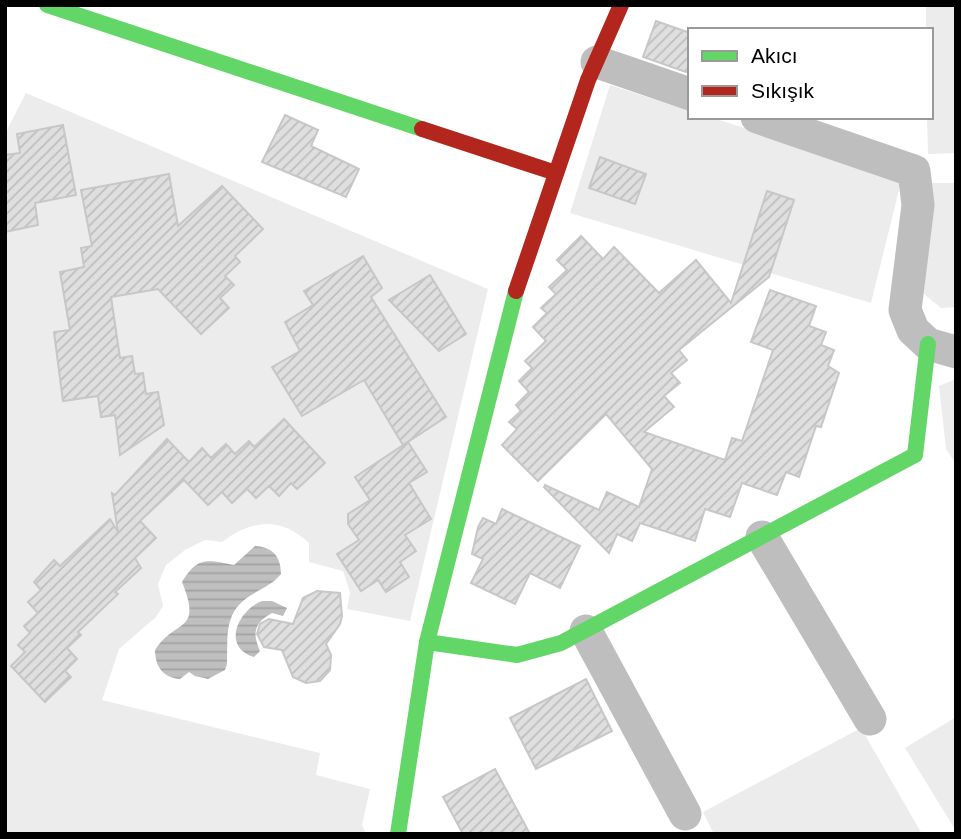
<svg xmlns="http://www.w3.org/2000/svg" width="961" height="839" font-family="Helvetica,sans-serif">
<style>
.grass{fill:#ececec}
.water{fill:url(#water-rules)}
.building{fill:url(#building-hatch);stroke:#c7c7c7;stroke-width:2}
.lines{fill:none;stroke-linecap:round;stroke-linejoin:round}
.street{stroke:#bebebe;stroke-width:33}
.fast{stroke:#63d668;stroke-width:16}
.jam{stroke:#b3261e;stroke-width:16}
</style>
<defs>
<pattern id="water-rules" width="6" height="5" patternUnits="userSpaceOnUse" patternTransform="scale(1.75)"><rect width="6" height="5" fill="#bfbfbf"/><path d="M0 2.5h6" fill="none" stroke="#a2a2a2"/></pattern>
<pattern id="building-hatch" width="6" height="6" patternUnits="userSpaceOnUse" patternTransform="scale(1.75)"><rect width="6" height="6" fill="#dfdfdf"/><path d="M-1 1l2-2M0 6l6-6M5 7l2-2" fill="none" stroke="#bebebe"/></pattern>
</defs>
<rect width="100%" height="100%" fill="#fff"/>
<!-- grass -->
<g class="grass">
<path d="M926,5H956V153L928,154L927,117H931V30H926Z"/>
<path d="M610,85L690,111V117H710L902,178L871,303L570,213Z"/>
<path d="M26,93L488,289L410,621L347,609L350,592L343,571L309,562V543C281,517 252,519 222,542L205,540L185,550L166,565L158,584L163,606L156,617L119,649L102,700L320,753L316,775L370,789L362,825L366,834H5V134Z"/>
<path d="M931,183H956V307L941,308L924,294Z"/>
<path d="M956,379V464L946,449L939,386Z"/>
<path d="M956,717V831L905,748Z"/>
<path d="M861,728L922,834H714L703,812Z"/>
</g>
<!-- water -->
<g class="water">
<path d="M255,546C273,547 281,557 281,574C273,584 264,587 253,594C223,611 228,635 227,664L225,670L208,679L195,676L189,672L180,679C163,678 155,666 155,650C175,618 203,634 182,582C198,556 207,560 234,565Z"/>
<path d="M262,601H272L287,608L283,616L272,613C254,623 252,633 260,651L254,657C221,647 238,610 262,601Z"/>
</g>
<!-- building -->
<g class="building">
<path d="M656,21L690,33V62L686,72L643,57Z"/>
<path d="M285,115L318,130L311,146L359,169L346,197L262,162Z"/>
<path d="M63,125L76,195L35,203L38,225L5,232V155L20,153L17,134Z"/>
<path d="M600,157L646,174L635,204L589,188Z"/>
<path d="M169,174L178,226L222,186L263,229L235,256L240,262L225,276L234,285L220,298L229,308L201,334L158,289L111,297L120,358L132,356L135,374L143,373L146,394L158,392L164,425L120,455L115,415L101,417L98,396L63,401L54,332L70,330L60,272L84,267L81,248L92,246L81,190Z"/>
<path d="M767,191L794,200L769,277L679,350L687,360L671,373L680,383L664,396L674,407L644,432L725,460L732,438L742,441L773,350L751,342L770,290L816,306L809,326L826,332L821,345L834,350L828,366L839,373L821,427L816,426L799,477L786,472L777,495L742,483L730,517L705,509L695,541L640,523L632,541L617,534L609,553L544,487L545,485L599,510L607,492L639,507L652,469L606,414L538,481L502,445L517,429L509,422L521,411L516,405L529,392L519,381L532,368L525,361L546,341L533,327L547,313L541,308L556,294L549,287L567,270L557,260L581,236L603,259L614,247L659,293L696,260L731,303Z"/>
<path d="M363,256L382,288L371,297L446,417L403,445L364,380L302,416L272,367L300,351L285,322L313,305L304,291Z"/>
<path d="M430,275L466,334L439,351L389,300Z"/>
<path d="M284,419L325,463L297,489L291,483L279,496L269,486L256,498L247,489L232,503L222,492L208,505L184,480L140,521L156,538L135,558L141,568L115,592L118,594L78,632L81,635L67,648L77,659L65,671L71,677L45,702L11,666L25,652L18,645L30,633L24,626L38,613L28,602L41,590L34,582L54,560L60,566L110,519L118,532L112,493L115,495L167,439L189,462L202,448L211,458L226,444L235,454L249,441L254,447Z"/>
<path d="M408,442L427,472L409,483L431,519L405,535L416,551L400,562L409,577L386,592L378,580L361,591L337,554L359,540L348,524V514L370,500L355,477Z"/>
<path d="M502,509L580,546L560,588L530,573L515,604L471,583L483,559L472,554L478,527L483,518L496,524Z"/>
<path d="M317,591L340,593L342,616L340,624L326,644L331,655L330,670L320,681L306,683L293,677L282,650L264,647L257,634L260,624L269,619L293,624L303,598Z"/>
<path d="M586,679L612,731L536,769L510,718Z"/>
<path d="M495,769L530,834H463L443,797Z"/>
</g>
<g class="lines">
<!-- street -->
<g class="street">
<path d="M597,62L690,94"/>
<path d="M757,117L914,171L918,205L905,310L913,330L928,344L956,352"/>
<path d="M762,537L870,719"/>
<path d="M586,631L685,814"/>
</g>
<!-- fast -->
<g class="fast">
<path d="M47,5L422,129"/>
<path d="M427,642L517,655L561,643L915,455L928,344"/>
<path d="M398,834L427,642L516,291"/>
</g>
<!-- jam -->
<g class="jam">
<path d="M422,129L556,173"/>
<path d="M516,291L588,80L621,5"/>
</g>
</g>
<!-- border -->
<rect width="961" height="839" fill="none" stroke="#000000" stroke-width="14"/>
<!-- legend -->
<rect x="688" y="28" width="245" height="91" fill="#ffffff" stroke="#999999" stroke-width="2"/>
<rect x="702" y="51" width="35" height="10" fill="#63d668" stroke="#999999" stroke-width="2"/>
<text x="751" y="63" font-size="21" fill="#000000">Akıcı</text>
<rect x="702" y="86" width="35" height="10" fill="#b3261e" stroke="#999999" stroke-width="2"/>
<text x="751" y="98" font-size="21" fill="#000000">Sıkışık</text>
</svg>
